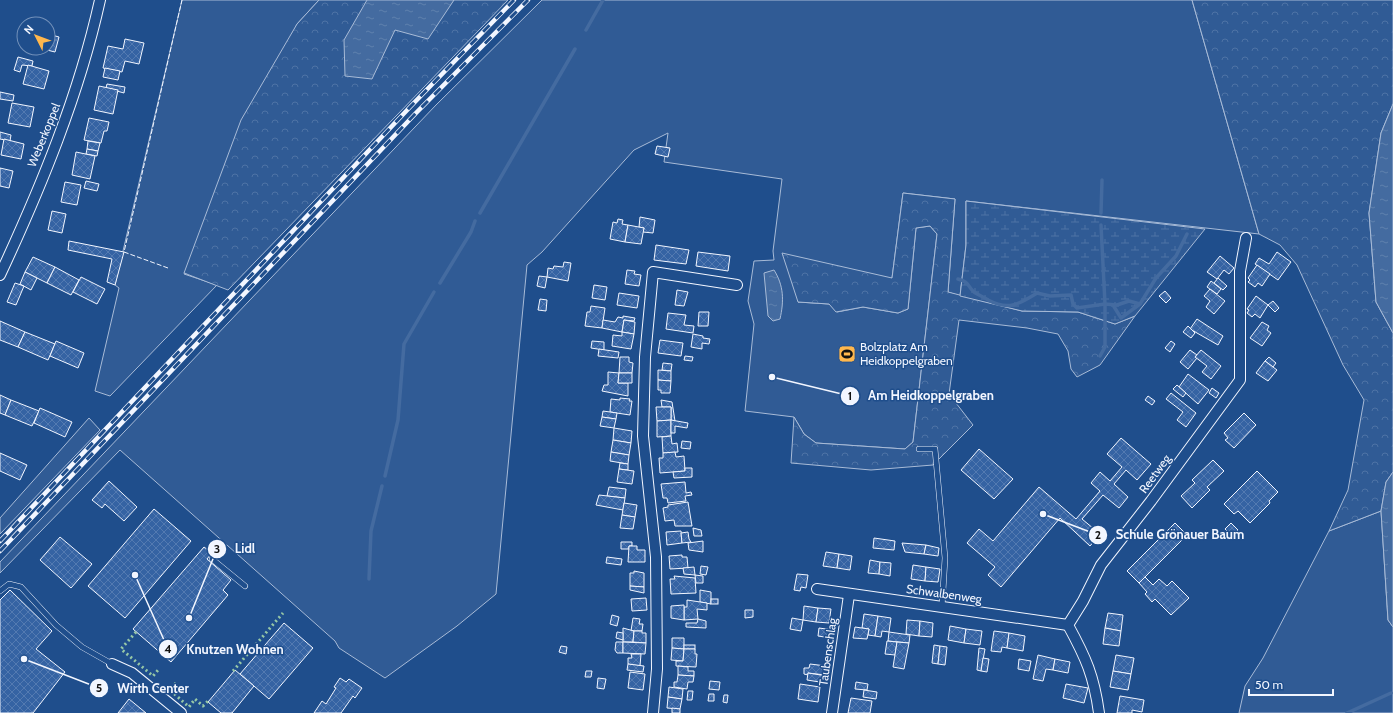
<svg xmlns="http://www.w3.org/2000/svg" width="1393" height="713" font-family="Cabin,sans-serif">
<style>
.green{fill:#305b95;stroke:#a8bbd7}
.forest{fill:url(#forest-crowns);stroke:#a8bbd7}
.wetland{fill:url(#wetland-marsh);stroke:#a8bbd7}
.water{fill:url(#water-ripples);stroke:#a8bbd7}
.lines{fill:none;stroke-linecap:round;stroke-linejoin:round}
.stream{stroke:#446ba0;stroke-width:3.5}
.building{fill:url(#building-cross-hatch);stroke:#f2f6ff}
.lane-casing{stroke:#f2f6ff;stroke-width:6}
.street-casing{stroke:#f2f6ff;stroke-width:12}
.lane{stroke:#1f4e8c;stroke-width:5}
.street{stroke:#1f4e8c;stroke-width:10}
.rail-casing{stroke:#f2f6ff;stroke-width:4.5}
.rail{stroke:#1f4e8c;stroke-width:3;stroke-dasharray:9;stroke-linecap:butt}
.hedge{stroke:#97c8a6;stroke-width:3;stroke-dasharray:2 3;stroke-linecap:butt}
.fence{stroke:#f2f6ff;stroke-width:1;stroke-dasharray:5 2;stroke-linecap:butt}
.labels{text-anchor:middle;stroke-width:3;stroke-linejoin:round;paint-order:stroke}
.street-label{font-size:12px;fill:#f2f6ff;stroke:#1f4e8c}
.poi-label{font-size:12px;fill:#f2f6ff;stroke:#1f4e8c;text-anchor:start}
.leader{fill:none;stroke:#f2f6ff;stroke-width:1.5}
.callout-dot{fill:#f2f6ff;stroke:#1f4e8c;stroke-width:1.5}
.mark-label{font-size:12px;text-anchor:middle;font-weight:bold;fill:#111}
.callout-label{font-size:13px;text-anchor:middle;font-weight:bold;fill:#f2f6ff;stroke:#1f4e8c;stroke-width:3;stroke-linejoin:round;paint-order:stroke}
</style>
<defs>
<pattern id="forest-crowns" width="20" height="18" patternUnits="userSpaceOnUse"><rect width="20" height="18" fill="#305b95"/><path d="M2 6a3 3 0 1 1 6 0M12 15a3 3 0 1 1 6 0" fill="none" stroke="#4e73a5"/></pattern>
<pattern id="wetland-marsh" width="20" height="14" patternUnits="userSpaceOnUse"><rect width="20" height="14" fill="#305b95"/><path d="M1 5h8M5 5V1M11 12h8M15 12V8" fill="none" stroke="#4e73a5"/></pattern>
<pattern id="water-ripples" width="26" height="14" patternUnits="userSpaceOnUse"><rect width="26" height="14" fill="#446ba0"/><path d="M2 4q2-2 4 0t4 0M15 11q2-2 4 0t4 0" fill="none" stroke="#5f81ae"/></pattern>
<pattern id="building-cross-hatch" width="8" height="8" patternUnits="userSpaceOnUse"><rect width="8" height="8" fill="#3563a3"/><path d="M0 0l8 8M0 8l8-8" fill="none" stroke="#537ab1"/></pattern>
</defs>
<rect width="100%" height="100%" fill="#1f4e8c"/>
<!-- green -->
<g class="green">
<path d="M182,0H319L297,24L184,274L217,285L110,396L95,391L119,288L115,285Z"/>
<path d="M542,0H1192L1259,234L966,201V245L960,296L948,292L955,199L903,193L892,278L798,302L829,304L837,312L863,307L898,313L908,309L916,228L930,226L937,234L913,442L905,449L816,443L804,434L794,417L745,411L754,324L748,301L754,261L774,260L773,251L782,179L664,162L668,133L634,150L542,252L527,265L496,594L457,626L385,678L339,648L335,641L120,450L0,573V562L436,105Z"/>
<path d="M89,418L100,430L0,534V518Z"/>
<path d="M1381,511L1388,620L1393,627V713H1239L1245,686L1263,658L1329,531Z"/>
</g>
<!-- forest -->
<g class="forest">
<path d="M319,0H508L228,290L184,273L241,120L297,24Z"/>
<path d="M1192,0H1393V104L1381,133L1369,213L1376,302L1393,333V472L1386,482L1381,511L1329,531L1348,490L1364,400L1343,365L1297,265L1280,245L1259,234Z"/>
<path d="M903,193L955,199L948,292L1022,311L1078,312L1115,324L1135,316L1100,365L1077,377L1071,369L1068,351L1058,334L1027,328L959,320L949,394L973,425L933,465L871,470L791,463L794,417L804,434L816,443L905,449L913,442L937,234L930,226L916,228L908,309L898,313L863,307L836,312L829,304L798,302L782,253L892,278Z"/>
</g>
<!-- wetland -->
<path class="wetland" d="M966,201L1205,229L1135,316L1115,324L1078,312L1022,311L960,296L966,245Z"/>
<!-- water -->
<g class="water">
<path d="M367,0H454L428,39L395,30L372,79L345,76L344,40Z"/>
<path d="M1393,104V333L1376,302L1369,213L1381,133Z"/>
<path d="M774,270C784,286 784,301 780,319L773,321L768,316L764,273Z"/>
<path d="M1393,472V627L1388,620L1381,511L1386,482Z"/>
</g>
<g class="lines">
<!-- stream -->
<g class="stream">
<path d="M586,30L603,0"/>
<path d="M480,213L575,49"/>
<path d="M1101,213L1102,180"/>
<path d="M958,279C971,283 966,285 974,292C978,295 984,297 988,300C1009,311 1019,304 1037,293L1050,296L1071,295L1073,304L1077,308L1105,304L1117,305L1129,301L1140,304"/>
<path d="M440,283L471,232L475,221"/>
<path d="M1113,305L1121,318L1140,304L1156,278L1176,256L1187,234"/>
<path d="M1100,356L1105,347V304L1101,225"/>
<path d="M385,476L398,420L404,344L434,292"/>
<path d="M369,579L371,531L382,486"/>
<path d="M1347,713L1391,693"/>
</g>
</g>
<!-- building -->
<g class="building">
<path d="M48,34L59,37L55,52L39,48H48Z"/>
<path d="M125,39L144,43L139,64L125,61L122,72L103,68L108,46L123,49Z"/>
<path d="M18,57L33,61L32,66L22,65L20,72L14,70Z"/>
<path d="M28,65L49,71L44,89L23,84Z"/>
<path d="M105,68L120,71L118,80L103,77Z"/>
<path d="M107,84L125,87L124,93L106,88Z"/>
<path d="M99,86L118,90L113,114L94,110Z"/>
<path d="M0,92L14,95L13,101L0,99Z"/>
<path d="M12,103L34,107L30,127L8,123Z"/>
<path d="M89,118L109,122L107,131H104L101,143L84,140Z"/>
<path d="M0,132L11,135L10,141L0,139Z"/>
<path d="M4,139L24,144L21,159L1,155Z"/>
<path d="M88,141L100,143L98,151L87,149Z"/>
<path d="M657,146L670,148L668,157L655,154Z"/>
<path d="M87,149L98,151L97,156L86,154Z"/>
<path d="M76,152L95,156L90,179L72,175Z"/>
<path d="M0,168L13,171L9,188L0,186Z"/>
<path d="M86,181L99,184L97,191L84,188Z"/>
<path d="M65,182L81,185L77,205L61,202Z"/>
<path d="M52,211L66,214L62,233L48,230Z"/>
<path d="M640,217L655,220L653,233L643,232L644,228L639,227Z"/>
<path d="M618,219L623,220L622,224L628,225L625,242L610,239L613,222L617,223Z"/>
<path d="M628,225L644,228L641,244L625,242Z"/>
<path d="M69,241L124,252L115,285L107,282L112,259L68,250Z"/>
<path d="M656,245L689,250L686,264L654,260Z"/>
<path d="M698,252L730,256L728,271L696,266Z"/>
<path d="M1277,252L1291,262L1278,280L1255,264L1259,258L1269,264Z"/>
<path d="M1220,256L1234,268L1229,274L1224,270L1217,279L1207,272Z"/>
<path d="M33,257L55,267L47,283L25,272Z"/>
<path d="M564,262L571,263L568,281L547,277L548,268L553,269L554,266L563,267Z"/>
<path d="M1257,265L1270,274L1262,286L1258,283L1255,287L1248,282L1250,280L1248,278Z"/>
<path d="M55,267L79,280L71,295L47,283Z"/>
<path d="M627,270L635,271L634,274L641,275L639,286L625,284Z"/>
<path d="M25,272L37,278L31,290L20,284Z"/>
<path d="M539,276L547,277L545,288L537,286Z"/>
<path d="M81,277L105,289L97,304L73,292Z"/>
<path d="M1218,278L1227,286L1223,290L1214,283Z"/>
<path d="M1211,281L1221,289L1217,294L1207,287Z"/>
<path d="M15,283L24,286L16,305L7,302Z"/>
<path d="M594,285L607,287L605,300L592,298Z"/>
<path d="M1210,289L1225,301L1214,314L1206,307L1210,301L1204,296Z"/>
<path d="M677,290L688,292L684,306L675,305Z"/>
<path d="M1165,291L1171,298L1166,303L1159,296Z"/>
<path d="M619,293L639,296L637,308L617,305Z"/>
<path d="M1256,296L1268,305L1260,318L1255,314L1252,317L1247,313L1249,310L1247,309Z"/>
<path d="M540,299L547,300L546,311L538,310Z"/>
<path d="M1273,301L1279,308L1275,312L1268,305Z"/>
<path d="M591,306L605,308L602,328L585,326L587,312H590Z"/>
<path d="M699,312H709L708,326H698Z"/>
<path d="M668,313L686,315L684,325L694,326L693,333L666,329Z"/>
<path d="M623,316L635,318L634,321L624,320L622,332L602,328L603,320L615,322L618,317L623,318Z"/>
<path d="M1197,319L1223,336L1218,345L1190,329Z"/>
<path d="M624,320L635,322L634,334L622,332Z"/>
<path d="M0,321L25,332L18,347L0,340Z"/>
<path d="M1262,322L1269,326L1267,330L1271,333L1262,346L1250,338Z"/>
<path d="M1188,326L1195,333L1191,338L1183,332Z"/>
<path d="M25,332L55,344L48,360L18,347Z"/>
<path d="M622,332L634,334L631,349L612,346L613,335L622,336Z"/>
<path d="M693,334L703,336V338L710,339L709,344L702,343V349L691,347Z"/>
<path d="M660,340L683,343L681,356L658,353Z"/>
<path d="M56,341L84,353L78,368L50,356Z"/>
<path d="M592,341L604,342V350L591,348Z"/>
<path d="M1171,341L1175,344L1170,352L1165,348Z"/>
<path d="M599,349L619,352L618,358L598,356Z"/>
<path d="M1190,350L1197,355V358L1188,369L1180,362Z"/>
<path d="M1201,350L1221,366L1211,379L1202,372L1207,366L1195,357Z"/>
<path d="M685,356L693,357L692,361L684,360Z"/>
<path d="M620,357H629V362L633,363L632,373H619Z"/>
<path d="M1269,357L1276,363L1273,367L1265,361Z"/>
<path d="M1265,361L1277,370L1268,381L1256,373Z"/>
<path d="M663,363L672,364L671,371L662,370Z"/>
<path d="M658,370L671,371V381L658,380Z"/>
<path d="M608,372L619,373L618,383H628V396L602,391L604,385H608Z"/>
<path d="M619,373H632V383H618Z"/>
<path d="M1188,374L1209,390L1198,404L1179,387Z"/>
<path d="M658,380L671,381L670,393H661V390H658Z"/>
<path d="M1177,385L1186,393L1183,397L1173,389Z"/>
<path d="M1212,388L1219,393L1216,398L1209,393Z"/>
<path d="M1171,393L1196,413L1186,427L1177,420L1183,412L1166,399Z"/>
<path d="M0,395L11,400L5,415L0,413Z"/>
<path d="M1148,396L1155,401L1152,405L1145,400Z"/>
<path d="M620,398L630,399L629,401H632L630,415L610,412L611,399L620,400Z"/>
<path d="M11,400L39,411L32,426L5,415Z"/>
<path d="M661,400L672,402L675,421L671,420V407H662Z"/>
<path d="M656,407H671V420L657,421Z"/>
<path d="M40,408L72,422L65,437L34,423Z"/>
<path d="M603,411L617,413L616,419L602,417Z"/>
<path d="M1244,413L1256,425L1234,448L1225,440L1228,438L1224,433Z"/>
<path d="M602,417L616,419L614,428L600,426Z"/>
<path d="M671,420V436L657,437V421Z"/>
<path d="M671,420L688,423L687,428L675,426V433H671Z"/>
<path d="M614,428L632,431L631,443L613,440Z"/>
<path d="M671,436L672,444L677,443L678,452L663,453L662,437Z"/>
<path d="M1121,438L1151,464L1137,480L1126,470L1114,484L1128,497L1119,508L1103,495L1082,519L1100,534L1090,546L1060,518L1001,587L988,575L995,567L967,543L979,529L993,541L1039,487L1076,519L1100,491L1091,483L1100,472L1110,481L1122,467L1107,454Z"/>
<path d="M613,440L631,443L629,455L611,452Z"/>
<path d="M682,441L691,442L690,449L681,448Z"/>
<path d="M979,449L1013,479L994,499L961,470Z"/>
<path d="M611,452L629,455L628,464L610,461Z"/>
<path d="M675,452L676,457L684,456L685,471L660,473L659,458H663V453Z"/>
<path d="M0,453L27,465L20,480L0,471Z"/>
<path d="M1213,460L1224,471L1207,487L1210,490L1192,508L1181,496L1195,483L1192,480Z"/>
<path d="M620,463L628,464V470L619,469Z"/>
<path d="M685,468H692V477L674,478L673,472L685,471Z"/>
<path d="M619,469L634,471L632,484L617,482Z"/>
<path d="M1257,471L1278,492L1269,501L1270,503L1250,523L1238,511L1234,514L1224,504Z"/>
<path d="M109,481L137,507L124,521L105,504L102,508L92,500Z"/>
<path d="M685,482L686,493L691,492L692,495L685,496L686,501L668,503L667,498H663L661,484Z"/>
<path d="M609,487L626,489L625,498L607,496Z"/>
<path d="M599,495L625,498L623,510L596,505Z"/>
<path d="M688,502L692,526H675L674,520L665,521L663,508L668,507V505Z"/>
<path d="M624,503L637,505L635,517L622,515Z"/>
<path d="M154,509L191,541L125,618L88,586Z"/>
<path d="M622,515L635,517L633,529L620,528Z"/>
<path d="M1175,523L1187,535L1139,583L1127,571Z"/>
<path d="M1231,523L1238,530L1232,536L1225,529Z"/>
<path d="M693,528L701,530L702,536H694Z"/>
<path d="M681,531L682,543L667,545L666,532Z"/>
<path d="M688,532L689,539L691,542L682,543L681,533Z"/>
<path d="M60,537L92,564L71,588L40,560Z"/>
<path d="M874,538L895,541L894,550L873,548Z"/>
<path d="M703,541V552L689,550L688,543Z"/>
<path d="M621,542H632V546H629V549H621Z"/>
<path d="M902,543L926,545L924,554L905,552Z"/>
<path d="M926,545L939,548L938,556L924,554Z"/>
<path d="M629,546H637V550H645V562H628Z"/>
<path d="M204,547L212,553L207,559L231,580L223,590L228,595L171,662L133,629Z"/>
<path d="M826,552L839,554L837,568L823,566Z"/>
<path d="M839,554L852,556L850,570L837,568Z"/>
<path d="M682,555V557H687L688,568L670,569L669,556Z"/>
<path d="M607,557L622,559L621,565L606,563Z"/>
<path d="M870,560L880,562L879,574L868,573Z"/>
<path d="M880,562L891,563L890,576L879,574Z"/>
<path d="M913,565L926,567L925,581L911,579Z"/>
<path d="M701,566L708,567L706,575L700,574Z"/>
<path d="M694,567L695,575L684,574L683,568Z"/>
<path d="M926,567L940,569L938,582L925,581Z"/>
<path d="M634,571L644,573V587L630,586V573H634Z"/>
<path d="M797,574L808,575L806,588L801,587L800,591L794,590Z"/>
<path d="M695,575L703,576V583H696Z"/>
<path d="M674,576L695,578L696,593L671,594L670,579H675Z"/>
<path d="M1145,577L1153,585L1159,579L1167,586L1172,581L1189,598L1171,615L1155,599L1152,602L1145,594L1147,592L1139,583Z"/>
<path d="M630,586L644,587V593L630,590Z"/>
<path d="M10,590L52,631L36,649L65,672L33,713H0V600Z"/>
<path d="M700,590L711,592V604L700,602Z"/>
<path d="M646,598L647,610L632,611L631,599Z"/>
<rect x="711" y="599" width="7" height="5"/>
<path d="M687,600L707,603V610L697,609L698,619L684,620V607H687Z"/>
<path d="M684,605V620L671,618V606Z"/>
<path d="M804,606L818,608L816,622L803,620Z"/>
<path d="M818,608L831,609L829,623L816,622Z"/>
<path d="M745,610H753V617L745,618Z"/>
<path d="M1108,613L1123,615L1121,631L1105,628Z"/>
<path d="M864,614L878,616L875,636L868,635L869,629L862,628Z"/>
<path d="M612,615L619,617L617,626L610,624Z"/>
<path d="M878,616L891,618L889,632L882,631L881,637L875,636Z"/>
<path d="M633,618L640,619L639,624H643L642,631H631Z"/>
<path d="M792,618L803,620L801,631L790,629Z"/>
<path d="M698,619L706,621V628L686,627V623H697Z"/>
<path d="M907,620L920,621L919,636L906,634Z"/>
<path d="M920,621L933,623L932,637L919,636Z"/>
<path d="M284,623L313,648L269,699L240,674Z"/>
<path d="M950,626L966,629L964,643L948,640Z"/>
<path d="M855,627L869,629L867,639L853,638Z"/>
<path d="M623,628L634,631L633,642H623Z"/>
<path d="M819,628L833,630L831,638L818,636Z"/>
<path d="M1105,628L1121,631L1119,646L1103,644Z"/>
<path d="M966,629L982,631L980,645L964,643Z"/>
<path d="M634,631H642V633H646V643L633,642Z"/>
<path d="M994,631L1009,633L1007,648L1002,647L1001,652L991,651Z"/>
<path d="M617,632L623,633V640L616,638Z"/>
<path d="M889,632L910,635L909,643L888,641Z"/>
<path d="M1009,633L1025,636L1023,651L1007,648Z"/>
<path d="M672,638H684V649L672,648Z"/>
<path d="M887,641L897,642L895,655L885,654Z"/>
<path d="M616,642H623V653H617L615,650Z"/>
<path d="M623,642L646,643L645,654L623,653Z"/>
<path d="M897,642L909,643L904,669L893,667Z"/>
<rect x="684" y="645" width="11" height="4"/>
<path d="M934,645L940,646L938,664L932,663Z"/>
<path d="M561,646L567,647L566,654L559,652Z"/>
<path d="M940,646L947,647L945,665L938,664Z"/>
<path d="M672,648L684,649L683,661L671,660Z"/>
<path d="M979,648L985,649L981,671L977,670Z"/>
<path d="M684,649H695V654H697L696,667L676,666V661H683Z"/>
<path d="M631,654H641L640,666L628,664V658H632Z"/>
<path d="M1038,655L1055,659L1053,670L1046,669L1043,681L1033,679Z"/>
<path d="M1116,655L1134,658L1131,674L1113,671Z"/>
<path d="M983,658L989,659L987,672L981,671Z"/>
<path d="M1019,659L1031,661L1029,671L1018,669Z"/>
<path d="M1055,659L1070,662L1068,673L1053,670Z"/>
<path d="M628,664L644,666L643,672L627,670Z"/>
<path d="M810,664L826,666L825,675L808,673V675L804,674V668H809Z"/>
<path d="M678,666L688,667V671H694V676L678,675Z"/>
<path d="M235,670L254,686L232,713H221L208,702Z"/>
<path d="M586,671H592L591,677H585Z"/>
<path d="M1113,671L1131,674L1128,690L1110,687Z"/>
<path d="M630,672L645,674L643,690L628,688Z"/>
<path d="M808,673L827,676L826,683L807,680Z"/>
<path d="M678,675L694,676L693,682H688L687,689L674,687V682H677Z"/>
<path d="M340,678L346,682L349,679L362,688L355,698L353,696L341,713H314L322,701L326,704L336,688L334,687Z"/>
<path d="M598,678L606,679L604,689L597,688Z"/>
<path d="M710,681L720,682L719,690L709,689Z"/>
<path d="M856,682L868,684L867,690L855,689Z"/>
<path d="M800,684L820,687L818,702L798,699Z"/>
<path d="M1066,684L1088,688L1084,703L1063,698Z"/>
<path d="M669,687L683,689L682,699L668,697Z"/>
<path d="M864,690L877,692L876,699L863,697Z"/>
<path d="M688,691H693L692,700H687Z"/>
<path d="M709,694H714V701H708Z"/>
<path d="M724,695H728L727,703L723,702Z"/>
<path d="M1120,696L1144,700L1142,712L1132,710V713H1117Z"/>
<path d="M668,697L682,699L680,709L667,708Z"/>
<path d="M851,698L872,701L870,713H848Z"/>
<path d="M129,699L146,713H118Z"/>
<path d="M672,708L680,709V713H672Z"/>
</g>
<g class="lines">
<!-- lane casing -->
<g class="lane-casing">
<g id="lane">
<path d="M919,449H935L945,558L942,607"/>
<path d="M212,559L245,586"/>
<path d="M0,591L9,584L21,587L56,625L82,647L112,664"/>
</g>
</g>
<!-- street casing -->
<g class="street-casing">
<g id="street">
<path d="M0,275C41,187 79,95 100,0"/>
<path d="M817,589L1068,625"/>
<path d="M112,664L132,673L181,713"/>
<path d="M653,713L657,669L656,557L643,436L645,357L653,272L737,285"/>
<path d="M832,713L849,595"/>
<path d="M1099,713C1094,676 1086,658 1068,625L1083,601L1101,565L1151,501L1240,380V271L1246,238"/>
</g>
</g>
<!-- lane -->
<use href="#lane" class="lane"/>
<!-- street -->
<use href="#street" class="street"/>
<!-- rail casing -->
<g class="rail-casing">
<g id="rail">
<path d="M0,541L410,107L514,0"/>
<path d="M0,551L416,113L528,0"/>
</g>
</g>
<!-- rail -->
<use href="#rail" class="rail"/>
<!-- hedge -->
<g class="hedge">
<path d="M136,632L121,649L153,676L159,669"/>
<path d="M233,671L283,613"/>
<path d="M176,683L170,690L189,707L195,699L203,706L209,700"/>
</g>
<!-- fence -->
<path class="fence" d="M168,268L124,252L182,0"/>
</g>
<!-- icons -->
<defs>
<g id="stadium-square" transform="scale(0.9)"><rect x="-9" y="-9" width="18" height="18" rx="4" fill="#ffb74d" stroke="#1f4e8c"/><path d="M0-5a6.5 5 0 1 0 0 10a6.5 5 0 1 0 0-10ZM-3.5-1.8h7v3.6h-7Z" fill="#111"/></g>
</defs>
<g fill-rule="evenodd">
<use href="#stadium-square" x="847" y="354"/>
</g>
<g class="labels">
<!-- street labels -->
<g class="street-label">
<text transform="translate(44 135) rotate(-68)" y="4">Weberkoppel</text>
<text transform="translate(1155 474) rotate(-54)" y="4">Reetweg</text>
<text transform="translate(944 594) rotate(8)" y="4">Schwalbenweg</text>
<text transform="translate(828 652) rotate(-82)" y="4">Taubenschlag</text>
</g>
<!-- poi labels -->
<g class="poi-label">
<text x="860" y="351">Bolzplatz Am<tspan x="860" dy="14">Heidkoppelgraben</tspan></text>
</g>
</g>
<!-- callouts -->
<path class="leader" d="M772 377L850 396M1043 514L1098 535M189 618L217 549M135 575L168 649M24 659L99 688"/>
<g class="callout-dot">
<circle cx="772" cy="377" r="4"/>
<circle cx="1043" cy="514" r="4"/>
<circle cx="189" cy="618" r="4"/>
<circle cx="135" cy="575" r="4"/>
<circle cx="24" cy="659" r="4"/>
<circle cx="850" cy="396" r="10"/>
<circle cx="1098" cy="535" r="10"/>
<circle cx="217" cy="549" r="10"/>
<circle cx="168" cy="649" r="10"/>
<circle cx="99" cy="688" r="10"/>
</g>
<g class="mark-label">
<text x="850" y="400">1</text>
<text x="1098" y="539">2</text>
<text x="217" y="553">3</text>
<text x="168" y="653">4</text>
<text x="99" y="692">5</text>
</g>
<g class="callout-label">
<text x="931" y="400">Am Heidkoppelgraben</text>
<text x="1180" y="539">Schule Grönauer Baum</text>
<text x="245" y="553">Lidl</text>
<text x="235" y="654">Knutzen Wohnen</text>
<text x="153" y="693">Wirth Center</text>
</g>
<!-- north arrow -->
<g transform="translate(36 36) rotate(312)"><circle r="19" fill="#1f4e8c" stroke="#7391ba"/>
<path d="M0-3L7 15L0 10L-7 15Z" fill="#ffb74d"/>
<text y="-6" font-size="11" font-weight="bold" text-anchor="middle" fill="#f2f6ff">N</text>
</g>
<!-- scale -->
<path d="M1249 689v6h84v-6" fill="none" stroke="#f2f6ff" stroke-width="2"/>
<text x="1255" y="689" font-size="12" fill="#f2f6ff" stroke="#1f4e8c" stroke-width="3" paint-order="stroke">50 m</text>
</svg>
